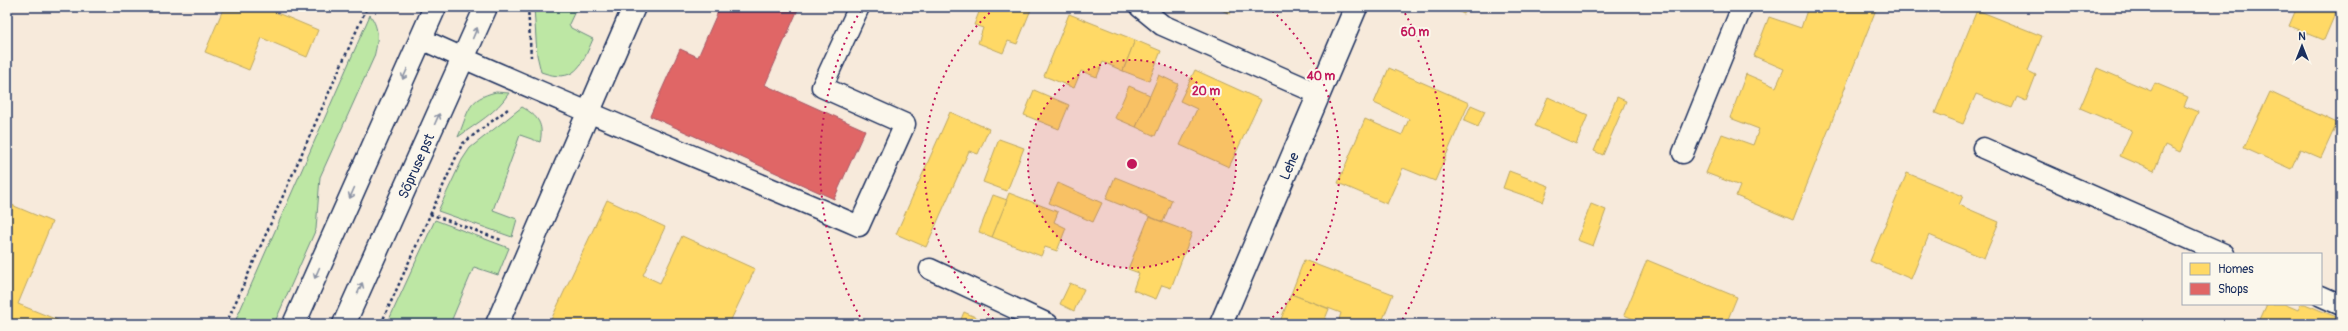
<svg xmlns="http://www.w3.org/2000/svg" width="2348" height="331" font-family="Pangolin,sans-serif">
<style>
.green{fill:#bde7a4;stroke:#6c8b81}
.homes{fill:#ffd966;stroke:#bba664}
.shops{fill:#e06666;stroke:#a55664}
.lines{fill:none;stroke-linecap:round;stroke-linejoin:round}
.lane-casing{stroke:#1b2f5e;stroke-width:23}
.street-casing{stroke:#1b2f5e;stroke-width:25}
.secondary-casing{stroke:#1b2f5e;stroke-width:25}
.path{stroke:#1b2f5e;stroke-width:2.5;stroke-dasharray:3 3;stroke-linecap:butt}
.lane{stroke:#fbf7ec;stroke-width:20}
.street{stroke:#fbf7ec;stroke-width:22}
.secondary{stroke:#fbf7ec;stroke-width:22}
.oneway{stroke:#8b93a5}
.ring{fill:none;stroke:#c2185b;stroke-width:2;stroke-dasharray:2 4}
.labels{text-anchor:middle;stroke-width:4;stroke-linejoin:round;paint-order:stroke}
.street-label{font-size:14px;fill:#1b2f5e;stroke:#fbf7ec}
.centre{fill:#c2185b;stroke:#fbf7ec;stroke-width:2}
.ring-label{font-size:12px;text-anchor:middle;font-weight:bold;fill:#c2185b;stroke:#fbf7ec;stroke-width:4;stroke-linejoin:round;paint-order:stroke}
</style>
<rect width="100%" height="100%" fill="#f7eadb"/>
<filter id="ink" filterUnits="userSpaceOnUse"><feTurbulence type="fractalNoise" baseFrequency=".025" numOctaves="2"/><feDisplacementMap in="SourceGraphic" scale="8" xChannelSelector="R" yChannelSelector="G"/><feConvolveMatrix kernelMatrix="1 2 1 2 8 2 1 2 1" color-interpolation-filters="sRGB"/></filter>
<g filter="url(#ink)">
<!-- green -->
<g class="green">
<path d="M534,7H577L569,24L571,28L593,39C581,67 575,84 541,72L537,55Z"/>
<path d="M370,15C380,29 378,41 374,57L320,177L316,229L274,324H234Z"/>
<path d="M496,92L509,93C496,113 477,123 458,137C469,111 467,99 496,92Z"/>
<path d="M522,107C538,116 544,124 540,142L520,135L493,210L517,219L512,237L438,211L462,160L470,148Z"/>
<path d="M435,220L509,248L498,275L474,267L450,324H387Z"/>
</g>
<!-- homes -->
<g class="homes">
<path d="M93,7H105L94,10Z"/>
<path d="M224,7H263L318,30L307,57L262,38L249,70L205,52Z"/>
<path d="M981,7H1032L1017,44L1008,41L1003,53L978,43L983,28L974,25Z"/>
<path d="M1215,7H1233L1230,14Z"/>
<path d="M1448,7H1466L1464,14Z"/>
<path d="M1798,7H1877L1793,220L1736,196L1740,186L1706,173L1722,134L1753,145L1759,129L1730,118L1746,74L1776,87L1784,69L1754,56L1769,17L1801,28L1807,10Z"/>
<path d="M2297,7L2309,11L2311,7H2338L2324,40L2289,26Z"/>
<path d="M1977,10L2042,36L2028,71L2036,75L2026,101L2017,97L2012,108L1976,94L1963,124L1935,113Z"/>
<path d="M1069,14L1135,40L1123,71L1103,62L1097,77L1081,71L1074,88L1044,76Z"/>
<path d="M1135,40L1161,51L1149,81L1123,71Z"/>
<path d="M1389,68L1469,103L1435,181L1403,168L1387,204L1338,183L1365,119L1402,135L1409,119L1374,103Z"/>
<path d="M2097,68L2151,91L2155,83L2188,97L2184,106L2198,112L2180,152L2165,145L2154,171L2120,156L2132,130L2080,108Z"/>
<path d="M1195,70L1261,100L1229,167L1180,145L1197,109L1180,101Z"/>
<path d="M1159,75L1178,84L1155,136L1136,127Z"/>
<path d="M1129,86L1150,95L1136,127L1115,118Z"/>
<path d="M1034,90L1069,105L1059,129L1024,115Z"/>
<path d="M2270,92L2337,123L2321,158L2300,149L2291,169L2244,148Z"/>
<path d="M1548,97L1588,115L1576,144L1535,126Z"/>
<path d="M1617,97L1626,101L1603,155L1594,151Z"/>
<path d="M1471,105L1485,111L1478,127L1464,121Z"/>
<path d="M950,112L989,129L978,154L969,151L926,247L896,234Z"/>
<path d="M999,139L1024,148L1007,191L983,182Z"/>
<path d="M1509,171L1549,186L1543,202L1503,188Z"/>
<path d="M1907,173L1963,196L1959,205L1999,222L1984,258L1929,235L1911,279L1870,261Z"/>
<path d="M1115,177L1172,200L1163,222L1106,199Z"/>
<path d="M1058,183L1102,203L1093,222L1049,203Z"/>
<path d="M1009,193L1058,212L1054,222L1066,228L1057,251L1045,247L1041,256L992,237Z"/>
<path d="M993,195L1007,200L992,237L979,232Z"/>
<path d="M607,200L665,227L643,275L660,283L682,236L755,269L729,324H549Z"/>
<path d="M7,203L52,222L18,304L60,321L59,324H7Z"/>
<path d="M1591,204L1606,210L1593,246L1577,240Z"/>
<path d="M1149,217L1192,233L1171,288L1162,285L1156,299L1133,290L1139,273L1128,269Z"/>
<path d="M1304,260L1393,294L1381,324H1341L1338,323L1341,313L1291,294Z"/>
<path d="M1647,260L1737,297L1726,324H1646L1624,315Z"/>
<path d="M1070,283L1084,289L1074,311L1060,304Z"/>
<path d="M1291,294L1329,309L1323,324H1279Z"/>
<path d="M2267,304H2284L2298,310L2301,304H2305L2341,319V324H2258Z"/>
<path d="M964,312L991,324H959Z"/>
</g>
<!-- shops -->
<path class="shops" d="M720,7H799L765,85L865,130L834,199L650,116L680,49L698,57Z"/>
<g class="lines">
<!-- lane casing -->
<g class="lane-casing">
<g id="lane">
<path d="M1140,7L1162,25L1319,94"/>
<path d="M421,39C565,105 713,163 859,226L905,124L822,87L859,7"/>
<path d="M1983,148L2224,254"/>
<path d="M1683,153L1742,7"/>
<path d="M930,269L1048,324"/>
<path d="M2321,296L2341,305"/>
</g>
</g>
<!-- street casing -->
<g class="street-casing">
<g id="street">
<path d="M497,324L634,7"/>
<path d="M1221,324L1356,7"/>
</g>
</g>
<!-- secondary casing -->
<g class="secondary-casing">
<g id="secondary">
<path d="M294,324L435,7"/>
<path d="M344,324L486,7"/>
</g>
</g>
<!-- path -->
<g class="path">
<path d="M528,7L531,57"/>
<path d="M430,214L501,240"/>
<path d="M226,324L367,7"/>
<path d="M381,324L462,144L508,109"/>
</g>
<!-- lane -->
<use href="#lane" class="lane"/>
<!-- street -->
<use href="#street" class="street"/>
<!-- secondary -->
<use href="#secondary" class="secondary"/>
</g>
<!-- one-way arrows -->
<defs><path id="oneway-shaft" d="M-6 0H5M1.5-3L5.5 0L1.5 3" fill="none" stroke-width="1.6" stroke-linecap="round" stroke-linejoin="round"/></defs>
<g class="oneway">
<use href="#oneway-shaft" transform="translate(475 33) rotate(-67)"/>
<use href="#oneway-shaft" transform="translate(405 74) rotate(114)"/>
<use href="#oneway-shaft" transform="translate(437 119) rotate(-66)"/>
<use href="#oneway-shaft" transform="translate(352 193) rotate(114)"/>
<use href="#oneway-shaft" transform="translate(317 273) rotate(114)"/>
<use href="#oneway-shaft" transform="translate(360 288) rotate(-66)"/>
</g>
</g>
<!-- distance rings -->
<circle cx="1132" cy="164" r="104" fill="#c2185b" fill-opacity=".12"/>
<g class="ring">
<circle cx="1132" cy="164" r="104"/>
<path d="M998 323A208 208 0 0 1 996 7M1268 7A208 208 0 0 1 1266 323"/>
<path d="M863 322A312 312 0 0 1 862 8M1402 8A312 312 0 0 1 1401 322"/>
</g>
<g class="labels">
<!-- street labels -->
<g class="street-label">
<text transform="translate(416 166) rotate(-66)" y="5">Sõpruse pst</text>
<text transform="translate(1289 166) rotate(-67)" y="5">Lehe</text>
</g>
</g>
<circle cx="1132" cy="164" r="6" class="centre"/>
<g class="ring-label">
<text x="1415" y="36">60 m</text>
<text x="1321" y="80">40 m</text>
<text x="1206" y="95">20 m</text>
</g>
<!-- margin -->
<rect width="2348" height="331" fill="none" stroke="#fbf7ec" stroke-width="24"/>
<rect x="12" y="12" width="2324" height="307" fill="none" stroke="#1b2f5e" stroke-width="1.5" filter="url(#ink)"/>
<!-- legend -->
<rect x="2182" y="253" width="140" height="52" fill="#fbf7ec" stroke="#a1a7b3"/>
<rect x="2190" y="263" width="20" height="12" fill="#ffd966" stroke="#a1a7b3"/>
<text x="2218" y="273" font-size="12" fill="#1b2f5e">Homes</text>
<rect x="2190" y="283" width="20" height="12" fill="#e06666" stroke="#a1a7b3"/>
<text x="2218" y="293" font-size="12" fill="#1b2f5e">Shops</text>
<!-- north arrow -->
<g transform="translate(2302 46)" stroke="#fbf7ec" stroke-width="3" paint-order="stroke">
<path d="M0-3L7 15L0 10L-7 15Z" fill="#1b2f5e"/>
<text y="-6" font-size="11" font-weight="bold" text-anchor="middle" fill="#1b2f5e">N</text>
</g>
</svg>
